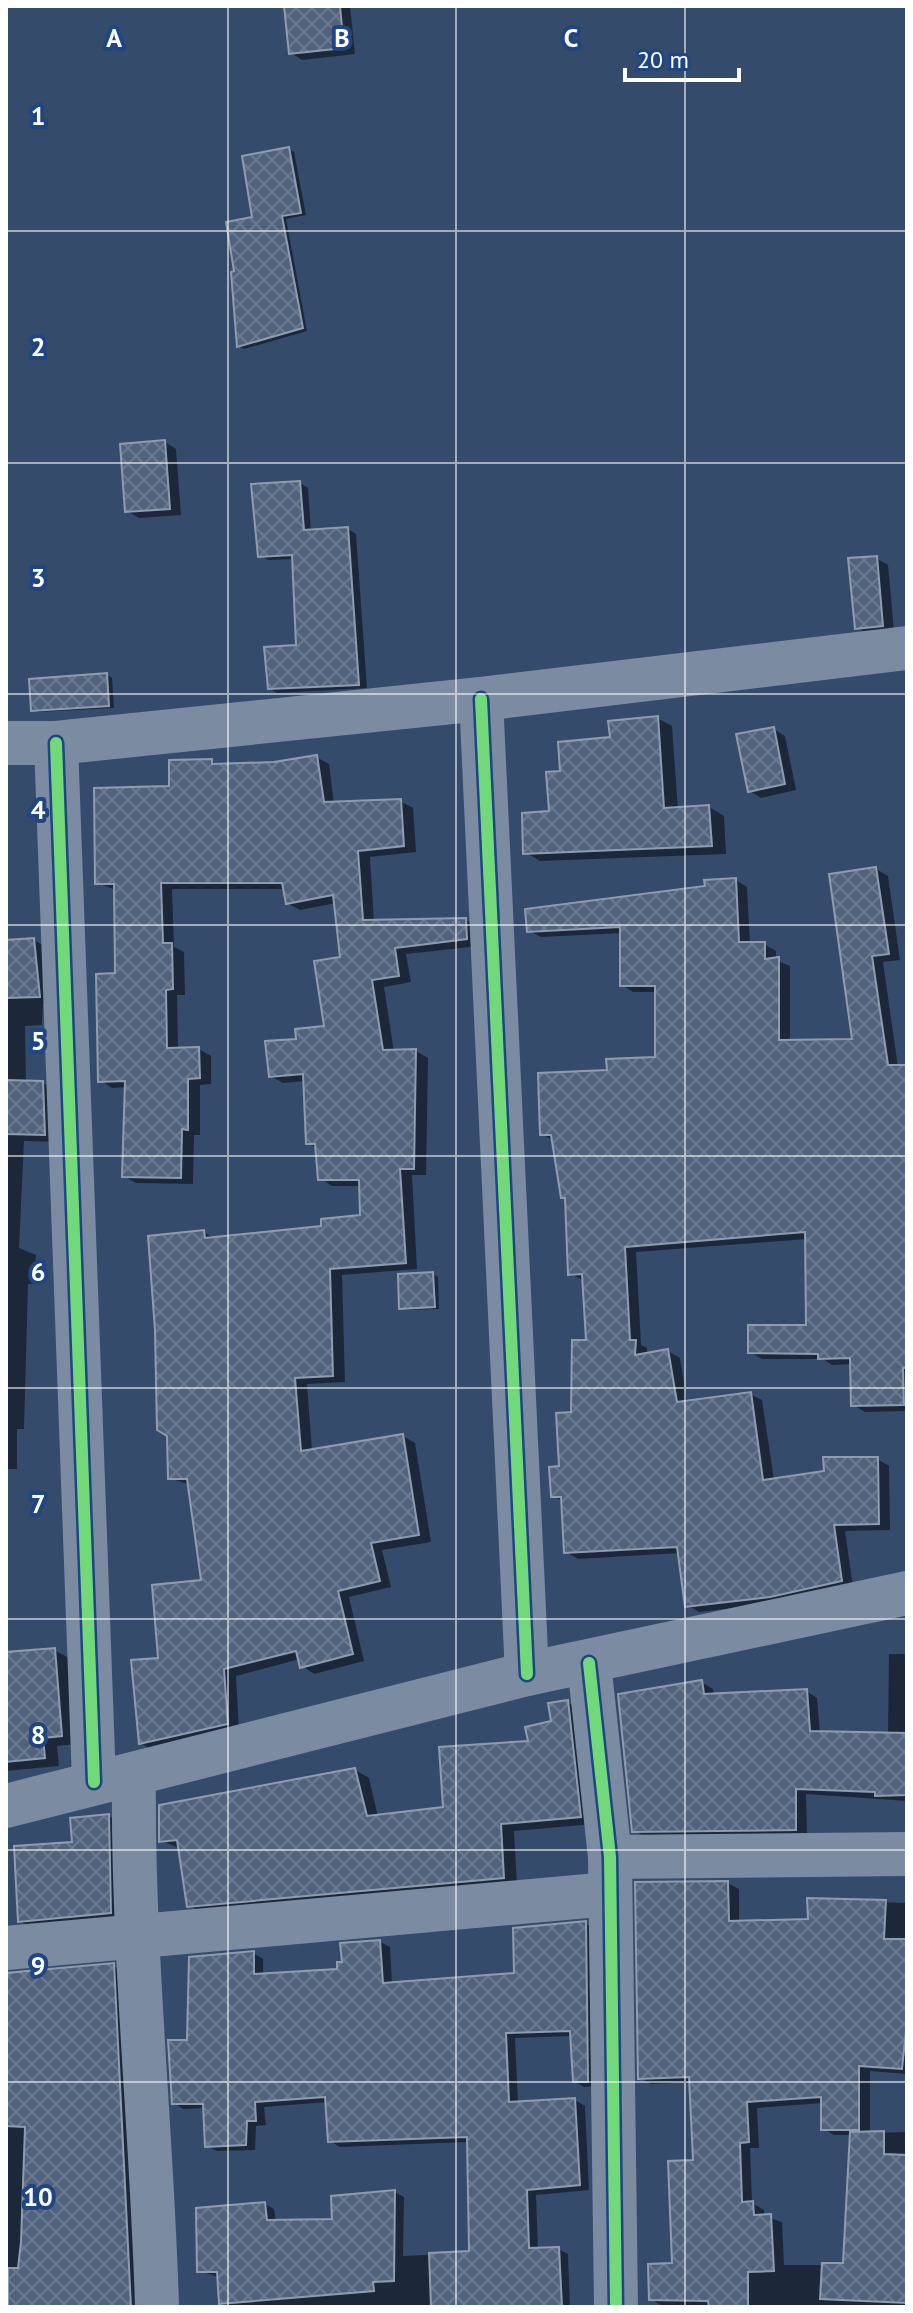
<svg xmlns="http://www.w3.org/2000/svg" width="913" height="2313" font-family="'PT Sans',sans-serif">
<style>
.shadow{fill:#0007;fill-rule:evenodd}
.building{fill:url(#building-cross-hatch);stroke:#8f9cb0;stroke-width:2}
.lines{fill:none;stroke-linecap:round;stroke-linejoin:round}
.street{stroke:#7b8ba2;stroke-width:44}
.cycleway-casing{stroke:#1f4583;stroke-width:17}
.cycleway{stroke:#71d979;stroke-width:12}
.grid{fill:none;stroke:#fff;stroke-width:2;stroke-opacity:0.55}
.grid-label{font-size:26px;text-anchor:middle;font-weight:bold;fill:#fff;stroke:#1f4583;stroke-width:8;stroke-linejoin:round;paint-order:stroke}
</style>
<defs>
<pattern id="building-cross-hatch" width="8" height="8" patternUnits="userSpaceOnUse" patternTransform="scale(2)"><rect width="8" height="8" fill="#51637c"/><path d="M0 0l8 8M0 8l8-8" fill="none" stroke="#6b7a90"/></pattern>
</defs>
<rect width="100%" height="100%" fill="#354b6c"/>
<!-- shadow -->
<g class="shadow">
<path d="M286,6H350L355,54L302,60L291,53Z"/>
<path d="M289,149L294,152L306,215L286,219L307,331L244,349L239,346L255,219Z"/>
<path d="M165,442L176,449L181,515L139,518L127,511Z"/>
<path d="M300,483L308,488L311,532L348,529L356,534L367,688L277,693L269,688L298,646L294,559L268,560L260,555Z"/>
<path d="M876,558L888,565L894,631L869,634L857,628Z"/>
<path d="M107,675L112,678L114,708L38,712L33,709Z"/>
<path d="M657,718L672,726L678,809L709,807L724,816L726,854L540,861L525,852L551,813L562,773L612,739Z"/>
<path d="M774,729L785,736L796,790L761,798L750,791Z"/>
<path d="M316,757L329,764L334,804L400,801L413,808L416,852L370,857L374,922L466,920L478,927L479,946L406,954L411,982L384,987L394,1052L416,1051L428,1058L426,1175H412L417,1269L342,1275L345,1382L307,1384L312,1451L403,1436L415,1443L431,1542L382,1550L391,1587L349,1597L364,1661L314,1674L302,1666L300,1659L236,1676L239,1730L153,1750L140,1743L160,1660L203,1582L190,1485L170,1478L204,1232L215,1239L323,1228L362,1217L361,1186H332L320,1178L318,1149L308,1143L305,1081L283,1083L270,1076L298,1041L326,1028L342,958L336,903L300,910L287,903L285,889H172L174,947L184,952L185,995H177L178,1049H199L211,1056V1084L200,1085V1135H194L193,1184L136,1183L124,1176L127,1087L112,1088L100,1080L117,975L116,890L97,883L171,788L211,761L220,766L274,764Z"/>
<path d="M876,869L888,876L900,960L883,962L898,1067H907V1411L865,1412L853,1405L852,1364L832,1365L823,1359H762L750,1352L808,1327L807,1239L636,1252L641,1345L647,1348V1355L668,1351L680,1358L687,1402L750,1394L762,1400L774,1480L826,1473L877,1459L889,1466L890,1530L845,1531L853,1587L783,1602L699,1612L687,1605L680,1553L578,1559L566,1552L564,1502L553,1496L589,1342L585,1281L570,1274L567,1199L563,1197L554,1141L542,1134L609,1072L657,1059V992H633L622,985V933L541,937L529,931L736,880L747,887L750,944H764L776,951V960L790,966V1042L854,1041Z"/>
<path d="M34,940L47,948L53,1003L43,1004L42,1025L25,1026L26,1083H43L56,1091L58,1142L24,1141L19,1248L36,1255L34,1284H28L24,1429H17V1469H6V942Z"/>
<path d="M433,1274L438,1277L439,1309L407,1310L401,1307Z"/>
<path d="M54,1650L69,1658L76,1744L57,1746L59,1766L6,1771V1654Z"/>
<path d="M889,1654H907V1801L806,1794L807,1836L646,1837L634,1831L701,1682L713,1689L714,1695L806,1691L817,1698L820,1733L888,1734Z"/>
<path d="M567,1702L581,1710L594,1824L514,1831L517,1885L202,1913L189,1905L180,1848L161,1841L355,1770L369,1778L378,1817L445,1809L554,1723Z"/>
<path d="M109,1816L120,1823L122,1919L31,1927L19,1921L74,1844Z"/>
<path d="M727,1883L739,1889V1923L810,1921L809,1900L907,1903V2074L870,2071V2133L907,2132V2307H684L662,2306L651,2299L674,2265L695,2162L691,2082L651,2084L640,2078ZM823,2103V2129L834,2135H852L845,2265H784L782,2222L764,2216V2210L752,2203L750,2148H759L757,2108Z"/>
<path d="M585,1923L595,1929L597,2086L584,2087L574,2081L572,2036L515,2038L518,2103L575,2100L585,2106L589,2190L536,2195L538,2250L558,2249L568,2254L570,2307H227L221,2304L219,2277L199,2271L265,2204L274,2209L276,2222L334,2221L395,2192L404,2197L403,2256L471,2253L469,2142L340,2147L330,2141L328,2102L264,2107L266,2125L256,2126L255,2150L217,2151L207,2146L206,2108L183,2109L174,2103L189,2041L253,1953L263,1959V1976L339,1971L380,1942L390,1947L392,1984L516,1975Z"/>
<path d="M113,1966L125,1972L142,2307H6V1974Z"/>
</g>
<!-- building -->
<g class="building">
<path d="M284,6H340L344,48L289,54Z"/>
<path d="M289,147L301,213L282,216L303,328L237,347L231,272L234,271L226,222L252,217L242,156Z"/>
<path d="M165,440L170,509L125,512L120,444Z"/>
<path d="M300,481L304,530L348,527L359,685L268,689L264,647L296,645L292,555L258,557L251,484Z"/>
<path d="M877,556L883,626L855,629L848,558Z"/>
<path d="M107,673L109,706L31,711L29,679Z"/>
<path d="M658,716L664,808L709,805L712,846L523,854L522,813L549,811L546,772L560,771L558,742L610,737L608,721Z"/>
<path d="M774,727L785,784L748,792L736,734Z"/>
<path d="M317,755L324,802L401,799L404,846L358,851L363,920L466,918L467,939L395,948L399,976L372,980L383,1050L416,1049L414,1169H400L406,1263L330,1269L333,1376L295,1378L301,1451L403,1434L419,1535L371,1543L380,1581L338,1591L353,1654L300,1668L296,1651L224,1669L228,1724L139,1744L131,1660L158,1658L152,1585L201,1580L187,1479H168L167,1436L157,1430L155,1330L148,1236L204,1230L205,1238L321,1226V1219L360,1215L359,1180H318L315,1144H306L303,1074L269,1077L265,1041L296,1039L295,1029L324,1026L314,961L340,957L333,895L286,904L282,883H161L163,943H172L173,989L166,990L167,1048L199,1047L200,1078L188,1079V1130L182,1129L181,1178L122,1177L125,1081L98,1082L96,974L115,973L114,884H95L94,788L169,786V760L212,759V764L274,762Z"/>
<path d="M876,867L889,954L872,956L888,1065H907V1368H903L904,1405L851,1406L850,1358L818,1359V1354L748,1353V1325H806L805,1232L625,1247L630,1340H636L635,1355L668,1349L677,1402L751,1392L763,1480L824,1471L823,1457H878L879,1524L834,1525L842,1581L770,1597L685,1607L677,1547L564,1553L561,1497H551L549,1467L559,1466L556,1413L571,1412L572,1340H586L582,1274L568,1275L565,1198H561L551,1135H540L538,1073L607,1070L606,1059L655,1057V986H620V927L527,932L525,909L705,886L704,880L736,878L739,942H765V959L779,957V1040L852,1039L829,874Z"/>
<path d="M34,938L40,997L6,998V940Z"/>
<path d="M6,1080L43,1081L45,1135L6,1134Z"/>
<path d="M433,1272L435,1307L399,1309L398,1274Z"/>
<path d="M55,1648L62,1736L43,1738L45,1758L6,1762V1652Z"/>
<path d="M702,1680L704,1694L807,1689L810,1731L907,1733V1795L875,1796V1792L796,1789V1830L632,1832L618,1694Z"/>
<path d="M568,1700L581,1817L501,1824L504,1878L187,1907L177,1840L159,1842V1805L355,1768L367,1816L443,1807L439,1747L528,1741L525,1727L551,1721L548,1703Z"/>
<path d="M109,1814L111,1913L18,1922L14,1846L72,1842L70,1818Z"/>
<path d="M728,1881L729,1921L808,1919L807,1898L886,1900L884,1939H907V2022L902,2069L859,2066V2130H821V2097L747,2102L749,2142L740,2143L742,2202L753,2201L754,2215L771,2214L774,2271L748,2272V2307H709L708,2301L649,2300L648,2264L672,2263L668,2161L693,2160L689,2077L638,2079L635,1882Z"/>
<path d="M586,1921L588,2082H573L570,2031L506,2033L509,2102L575,2098L580,2185L527,2190L529,2248L559,2247L562,2307H431L429,2253L469,2251L467,2137L328,2142L325,2097L255,2102L256,2121H247L246,2145L205,2147L203,2104H172L168,2040H187L189,1957L254,1951V1974L337,1969V1962H342L340,1943L380,1940L383,1983L514,1973L513,1928Z"/>
<path d="M114,1963L131,2307H8V2268H18L21,2242L25,2127L6,2126V1973Z"/>
<path d="M884,2131V2154L907,2155V2303L820,2299L822,2263H843L850,2132Z"/>
<path d="M395,2190L394,2281L373,2282L374,2291L219,2304L217,2272H197L196,2208L265,2202L267,2220L332,2219L331,2196Z"/>
</g>
<g class="lines">
<!-- street -->
<g class="street">
<path d="M481,699L527,1674"/>
<path d="M6,743H56L481,699L907,648"/>
<path d="M56,743L94,1782"/>
<path d="M589,1663L610,1857L616,2307"/>
<path d="M134,1774C132,1952 152,2130 157,2307"/>
<path d="M6,1806L527,1674L907,1593"/>
<path d="M610,1857L907,1854"/>
<path d="M6,1948L609,1894"/>
</g>
<!-- cycleway casing -->
<g class="cycleway-casing">
<g id="cycleway">
<path d="M481,699L527,1674"/>
<path d="M56,743L94,1782"/>
<path d="M589,1663L610,1857L616,2307"/>
</g>
</g>
<!-- cycleway -->
<use href="#cycleway" class="cycleway"/>
</g>
<!-- grid -->
<path class="grid" d="M228,6V2307M456,6V2307M685,6V2307M6,231H907M6,463H907M6,694H907M6,925H907M6,1156H907M6,1388H907M6,1619H907M6,1850H907M6,2082H907"/>
<g class="grid-label">
<text x="114" y="47">A</text>
<text x="342" y="47">B</text>
<text x="571" y="47">C</text>
<text x="38" y="125">1</text>
<text x="38" y="356">2</text>
<text x="38" y="587">3</text>
<text x="38" y="819">4</text>
<text x="38" y="1050">5</text>
<text x="38" y="1281">6</text>
<text x="38" y="1513">7</text>
<text x="38" y="1744">8</text>
<text x="38" y="1975">9</text>
<text x="38" y="2206">10</text>
</g>
<!-- border -->
<rect width="913" height="2313" fill="none" stroke="#ffffff" stroke-width="16"/>
<!-- scale -->
<path d="M625 68v12h114v-12" fill="none" stroke="#ffffff" stroke-width="4"/>
<text x="637" y="68" font-size="24" fill="#ffffff" stroke="#1f4583" stroke-width="6" paint-order="stroke">20 m</text>
</svg>
